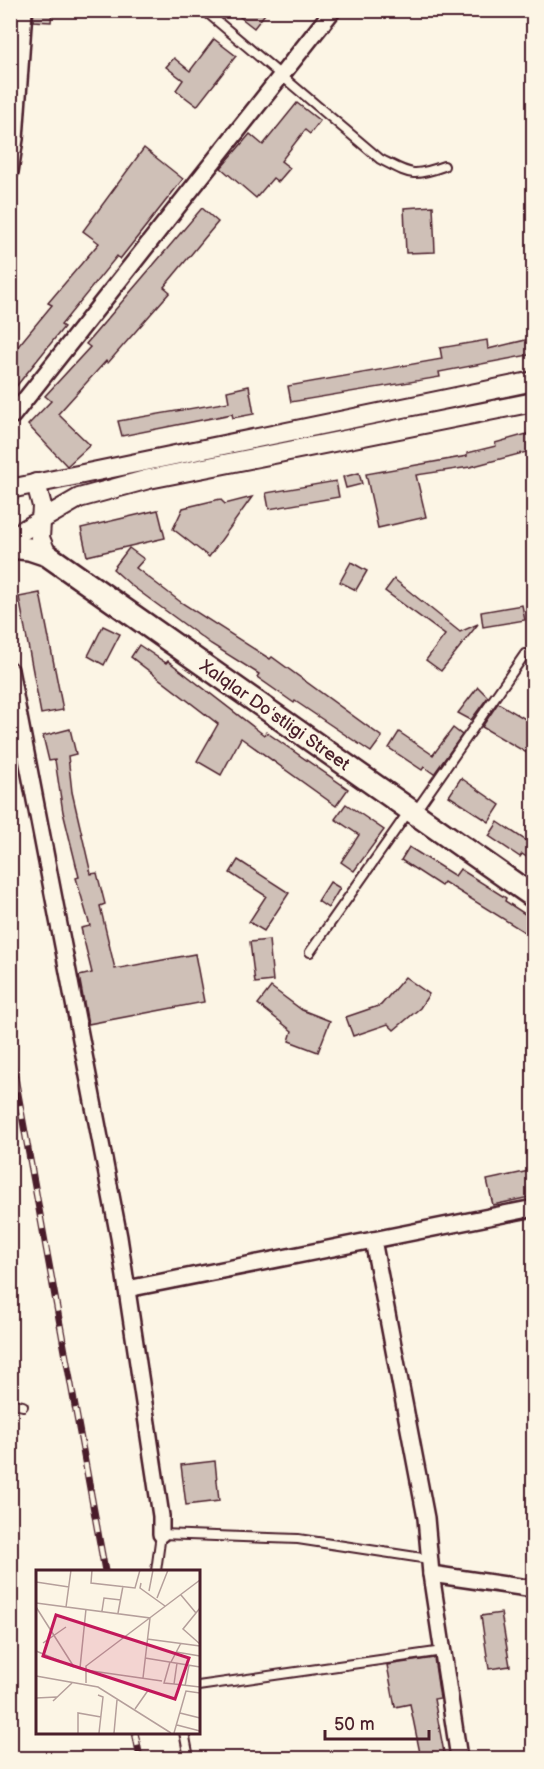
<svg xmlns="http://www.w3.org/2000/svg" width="544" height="1769" font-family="'Balsamiq Sans',sans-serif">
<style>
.building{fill:#cfc0b7;stroke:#4a1f2b;stroke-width:1.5}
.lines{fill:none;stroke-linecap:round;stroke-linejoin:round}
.service-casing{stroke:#4a1f2b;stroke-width:12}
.minor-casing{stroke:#4a1f2b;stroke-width:20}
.tertiary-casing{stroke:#4a1f2b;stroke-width:22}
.secondary-casing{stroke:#4a1f2b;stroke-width:26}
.service{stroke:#fcf5e5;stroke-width:8}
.minor{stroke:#fcf5e5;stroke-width:15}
.tertiary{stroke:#fcf5e5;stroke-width:18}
.secondary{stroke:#fcf5e5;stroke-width:21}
.rail-casing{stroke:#4a1f2b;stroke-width:7}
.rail{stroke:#fcf5e5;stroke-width:4.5;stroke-dasharray:14;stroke-linecap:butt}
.labels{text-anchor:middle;stroke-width:4.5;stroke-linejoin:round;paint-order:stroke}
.street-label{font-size:18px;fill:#4a1f2b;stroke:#fcf5e5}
.inset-road{fill:none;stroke:#b59f9b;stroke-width:1.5}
.view{fill:#c2185b;fill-opacity:0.15;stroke:#c2185b;stroke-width:3}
.inset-edge{fill:none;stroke:#4a1f2b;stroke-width:3}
</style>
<rect width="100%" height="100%" fill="#fcf5e5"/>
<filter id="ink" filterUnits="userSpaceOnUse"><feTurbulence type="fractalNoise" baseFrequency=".0167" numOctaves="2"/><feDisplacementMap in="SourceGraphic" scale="12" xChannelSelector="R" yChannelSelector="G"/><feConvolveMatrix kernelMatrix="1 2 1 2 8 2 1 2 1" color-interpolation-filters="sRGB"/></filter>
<g filter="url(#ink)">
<!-- building -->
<g class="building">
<path d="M34,10H52L51,22L33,21Z"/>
<path d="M231,10H268L254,28Z"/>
<path d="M214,39L236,56L197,106L176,90L183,80L166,67L174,58L190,71Z"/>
<path d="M297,103L320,121L310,134L305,130L281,161L290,168L278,182L273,178L256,198L221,168L250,134L263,145Z"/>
<path d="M144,148L183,179L120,259L117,256L61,325L64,327L10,394V356L52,305L48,303L99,243L83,231Z"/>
<path d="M433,206L435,252L406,253L404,208Z"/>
<path d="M202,208L218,222L164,287L170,292L108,363L106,361L58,414L90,445L67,466L28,425L51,401L45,396L90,347L86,344Z"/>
<path d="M534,338V354L439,372L440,377L291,402L288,386L442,359L440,348L487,340L488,349Z"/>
<path d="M249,386L254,414L233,418L232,414L122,436L118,421L229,402L227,391Z"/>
<path d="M534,432V450L470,467L416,475L426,517L378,528L366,474L467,456V453L496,446L495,443Z"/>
<path d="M359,473L362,484L346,488L343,477Z"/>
<path d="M336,481L339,497L269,509L266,493Z"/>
<path d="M252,497L209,557L173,529L183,508L220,499L225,504Z"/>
<path d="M158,510L165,538L87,556L81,528Z"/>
<path d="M129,548L144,559L136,568L182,603L270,659L272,657L382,737L371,752L295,701L294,703L257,677L259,674L211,644L132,586L113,569Z"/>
<path d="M351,562L367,571L356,590L340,582Z"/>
<path d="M394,579L460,632L478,624L441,671L426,660L445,635L385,591Z"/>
<path d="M40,593L63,710L41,714L19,597Z"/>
<path d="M522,605L525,620L483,627L481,612Z"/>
<path d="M103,626L120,634L104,665L88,656Z"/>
<path d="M139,645L166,663L168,661L264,735L266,732L348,789L336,806L241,738L221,775L197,761L218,724L131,657Z"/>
<path d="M478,687L488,697L471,720L458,713Z"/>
<path d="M498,703L534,724V742L527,753L482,727Z"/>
<path d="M453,728L462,735L434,774L424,767L422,770L389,748L399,732L433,755Z"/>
<path d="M70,729L76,754L68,756L72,792L91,874L97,873L105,904L100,906L115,969L195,954L204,1002L88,1024L79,976L92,973L81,928L90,926L76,878L79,877L63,812L55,760L49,761L43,736Z"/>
<path d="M461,778L500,805L489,822L449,796Z"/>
<path d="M346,804L384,830L354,871L341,862L359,835L335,819Z"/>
<path d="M498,822L534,846V862L522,854L520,857L489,836Z"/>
<path d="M409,847L455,876L460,869L506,898L505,901L534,920V938L444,882L441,886L401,860Z"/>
<path d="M238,860L289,893L264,931L249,922L266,896L230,873Z"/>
<path d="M330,882L340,888L328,908L318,901Z"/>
<path d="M269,940L273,981L255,983L250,942Z"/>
<path d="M405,977L429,994L420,1008L394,1030L388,1024L353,1036L346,1017L381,1005Z"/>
<path d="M271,987L302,1010L330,1021L318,1052L289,1041L292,1031L258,1004Z"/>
<path d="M534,1170V1196L493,1205L487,1180Z"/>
<path d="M215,1461L219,1501L186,1505L181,1465Z"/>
<path d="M501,1613L510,1666L489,1669L481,1616Z"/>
<path d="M434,1658L440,1698L434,1699L445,1758H421L410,1704L395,1707L387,1665Z"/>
</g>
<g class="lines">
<!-- service casing -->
<g class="service-casing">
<g id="service">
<path d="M204,10L380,159C410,174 411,178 444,166"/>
<path d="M415,812L525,654"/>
<path d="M310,952L409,811"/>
<path d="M10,1403L23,1406"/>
<path d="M156,1571L161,1534L298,1539L429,1559"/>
<path d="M198,1686L443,1651"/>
<path d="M184,1732L189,1758"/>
</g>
</g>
<!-- minor casing -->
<g class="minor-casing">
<g id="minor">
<path d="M10,172L15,139L24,10"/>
<path d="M10,415H13L333,10"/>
<path d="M10,670L119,1237L161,1516V1534"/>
<path d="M373,1240L426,1518L431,1574L459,1758"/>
<path d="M127,1289L534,1208"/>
<path d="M431,1574L534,1589"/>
</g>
</g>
<!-- tertiary casing -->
<g class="tertiary-casing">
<g id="tertiary">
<path d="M36,483L42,506L40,538L47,555"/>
<path d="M10,489L534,381"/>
<path d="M10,538L79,498L149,479L534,402"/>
</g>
</g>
<!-- secondary casing -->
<g class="secondary-casing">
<path id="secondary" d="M10,547L29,549L47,555L534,897"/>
</g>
<!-- service -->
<use href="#service" class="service"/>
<!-- minor -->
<use href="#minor" class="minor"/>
<!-- tertiary -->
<use href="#tertiary" class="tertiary"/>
<!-- secondary -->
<use href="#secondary" class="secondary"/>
<!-- rail casing -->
<g class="rail-casing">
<g id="rail">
<path d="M10,1050L105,1571"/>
<path d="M135,1732L140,1758"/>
</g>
</g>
<!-- rail -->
<use href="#rail" class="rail"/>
</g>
</g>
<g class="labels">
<!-- street labels -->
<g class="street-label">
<text transform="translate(275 715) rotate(35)" y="6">Xalqlar Doʻstligi Street</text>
</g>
</g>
<!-- overview -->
<g transform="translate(36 1570)">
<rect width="164" height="164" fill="#fcf5e5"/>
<path class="inset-road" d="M56,0L55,13L99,18L104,0M0,12L33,17M105,13L104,18L129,36M113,21L117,0M145,25L160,43M121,28L132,0M0,33L114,48L107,108M0,37L38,97M30,37L35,0M164,38L147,59L164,74M66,41L68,28L85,30M82,43L87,16M111,69L164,76M7,73L30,57M0,81L38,97M140,82L164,86M109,88L164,97M134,92L128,113L138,114L141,93M135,92L145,73M48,100L44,98L50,39M49,100L126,111M0,106L62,117L135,163M50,113V96L164,10M138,114L164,117M149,116L153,95M62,125L67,127L63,163M0,128L21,127M17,131L36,113M99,139L113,119M144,143L164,148M141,155L164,161M42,163V143L65,147M78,163L81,130M138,163L150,121L164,123"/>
<path class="view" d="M20,45L153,88L139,129L7,86Z"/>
<rect width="164" height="164" class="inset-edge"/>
</g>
<!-- margin -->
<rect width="544" height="1769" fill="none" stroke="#fcf5e5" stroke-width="36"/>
<rect x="18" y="18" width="508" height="1733" fill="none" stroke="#4a1f2b" stroke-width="2" filter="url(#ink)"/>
<!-- scale -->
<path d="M325 1730v9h104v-9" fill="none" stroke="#4a1f2b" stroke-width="3"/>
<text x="334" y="1730" font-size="18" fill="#4a1f2b" stroke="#fcf5e5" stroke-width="4.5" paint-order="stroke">50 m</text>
</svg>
